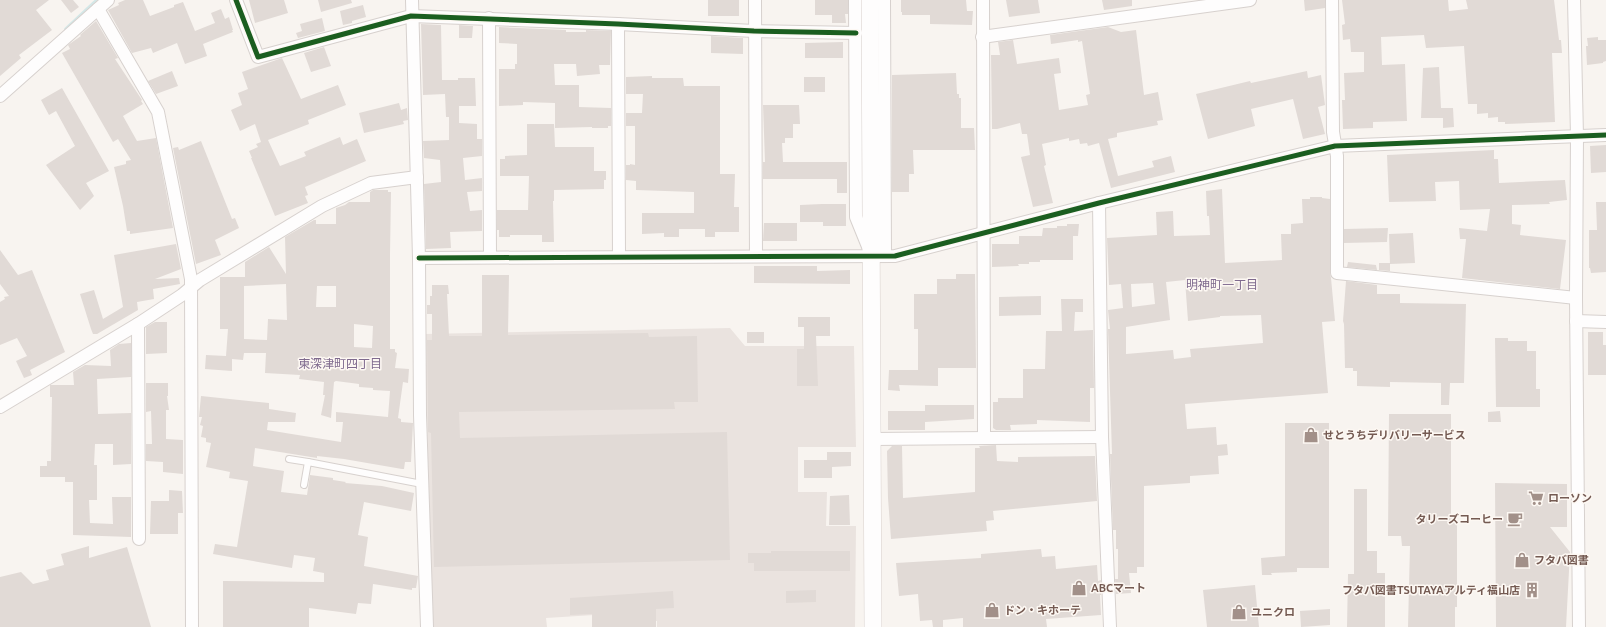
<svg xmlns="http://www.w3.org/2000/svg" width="1606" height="627" font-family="Ubuntu,'Noto Sans JP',sans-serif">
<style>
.industrial{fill:#eae3df}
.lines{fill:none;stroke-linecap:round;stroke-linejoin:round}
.stream{stroke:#d3e7e7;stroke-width:3.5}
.building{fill:#e1dad6;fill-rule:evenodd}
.lane-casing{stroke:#d7d1ce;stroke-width:8}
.street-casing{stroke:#d7d1ce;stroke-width:14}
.secondary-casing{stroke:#d8d0cc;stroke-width:18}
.lane{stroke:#fefdfd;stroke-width:6}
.street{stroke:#fefdfd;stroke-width:12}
.secondary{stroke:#fefdfd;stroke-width:17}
.cycleway-casing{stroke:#fdf8f3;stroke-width:8}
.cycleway{stroke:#1b5e20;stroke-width:5}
.labels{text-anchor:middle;stroke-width:3;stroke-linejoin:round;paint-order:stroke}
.poi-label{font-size:11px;font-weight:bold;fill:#745a52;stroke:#fdf8f3;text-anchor:start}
.neighbourhood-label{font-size:12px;fill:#7f6a8e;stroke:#fdf8f3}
</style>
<rect width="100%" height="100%" fill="#f8f4f0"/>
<!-- industrial -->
<path class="industrial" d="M730,328L745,346H854L856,447H798V492H827L826,526H856L855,627H657V621H610V614L546,618L547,627H432L425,334Z"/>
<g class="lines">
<!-- stream -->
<path class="stream" d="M66,29L97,0"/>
</g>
<!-- building -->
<g class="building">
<path d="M0,0H49L36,10L52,30L19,55L21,58L0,76Z"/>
<path d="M61,0H73L79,7L71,13Z"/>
<path d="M125,0H143L150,16L174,7V5L183,2L195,31L215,23L211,13L221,9L225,19L229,17L233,30H232L233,32L203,44L207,56L185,64L177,43L153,53L151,48L132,53L108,10L119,5L118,3Z"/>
<path d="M249,0H284L288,13L255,23Z"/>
<path d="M318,0H351L352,3L321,12Z"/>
<rect x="708" y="0" width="31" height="16"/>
<path d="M815,0H848V14H845L846,23H832V15H815Z"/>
<path d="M901,0H966L967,11H973L972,25L930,24V15H902V12H901Z"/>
<path d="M1006,0H1038L1040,13L1009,17Z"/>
<path d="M1102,0H1132V6L1104,10Z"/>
<path d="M1304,0H1325V8L1305,11Z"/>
<path d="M1342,0H1448L1449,11L1468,9L1466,0H1554L1559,40H1561L1562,53H1552L1555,122L1505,124V122H1498V117L1488,118V113L1477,114V104H1468L1464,46L1426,48L1424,35L1381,37L1382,65L1405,64L1407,121L1373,122V128L1343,129L1342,100H1345L1344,73L1364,72V52H1351L1350,39L1343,40L1342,25L1345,24Z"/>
<path d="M363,5L366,17L352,21V23L343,25L340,11Z"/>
<path d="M322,18L325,31L298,38L296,33L302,31L300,24Z"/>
<path d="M96,21L118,58L115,59L142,100L141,101L143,104L123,116L137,141L156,138L173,228L130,234V231H127L123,206L114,167L126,164V161L131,160L118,139L113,142L62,53L70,49L68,45L81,36L80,35Z"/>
<path d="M421,24L441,25L442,80H458V78H475L476,106H459V123L477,124V139H482V156L463,158L465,180L482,178V191L467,192L470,211L482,210V231L450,232L451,248L426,249L424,184L441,182L440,160L424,158L423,141L449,140V117H446L445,94L423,95Z"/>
<path d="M459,25L473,26L472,38H459Z"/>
<path d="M499,27L566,30V32H586V30L611,31L610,65H599L600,74L577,76L576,64H554L555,85H579V107L611,108V126H608V128H592V127L555,128V103L523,102V105L499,106V69H515V64H517V44L499,43Z"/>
<path d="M1108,27L1121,32L1136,30L1144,95L1158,92L1163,120L1157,121L1158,125L1117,133V137L1108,139L1118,176L1154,167L1152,161L1171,156L1175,172L1111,188L1099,143L1088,146L1087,143L1080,144L1079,139L1069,141V138L1042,144L1046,165L1044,166L1053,203L1033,207L1021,157L1030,155L1027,134H1022L1020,123L997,129H992L991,55H1000L998,42L1013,40L1017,64L1059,58L1061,73L1054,74L1059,110L1088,105L1086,95L1090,94L1082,41L1078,42V40L1051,44L1050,35Z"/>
<path d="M711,36L743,38V54L711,53Z"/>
<path d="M1598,37V40H1606V61L1603,62V63L1587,65L1586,46H1588L1587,38Z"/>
<path d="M843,42V58H805V43Z"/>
<path d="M324,47L331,66L311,72L304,53Z"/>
<path d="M282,58L301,99L338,85L346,105L308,120L309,124L268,140L280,166L306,156L304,152L340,137L343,145L357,139L366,161L305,187L308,195L305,196L308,203L275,216L251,158H252L249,151L258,147L256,144L261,142L255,124L240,131L231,110L242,105L238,93L248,89L242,72Z"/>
<path d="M1439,67L1441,108H1453L1454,127L1443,128V118H1421L1423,68Z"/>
<path d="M172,71L178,86L156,94L148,81Z"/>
<path d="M1307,71L1308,78L1321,75L1325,105L1318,107L1325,134L1303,139L1293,99L1251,109L1255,126L1208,139L1196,94L1250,81L1251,83Z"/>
<path d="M956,73L957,94H959V98H961V128H974L975,150H913L914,174H909V192H892V75Z"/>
<path d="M652,76V78H683L684,86H720V174H735L734,207H739V232H715V237H705V229H679V237H664V233L642,234V213H694V192L636,190V181L626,180V165H630V164L635,165V126H626V113H642L643,94H626V77Z"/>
<rect x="804" y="77" width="21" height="15"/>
<path d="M62,88L109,171L86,183L94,196L80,210L46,165L75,146L56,111L49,115L41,100Z"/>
<path d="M399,103L401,110L407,108L408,120L403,121L404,124L364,133L359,113Z"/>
<path d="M763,105H799L800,124H793V138H785V143H782L783,162H847V193H837V179H763V162H765Z"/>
<path d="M527,124H554L555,147H594V171H606V180H604V189L554,190V201H553L554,242H542V235H510V237H499V230H497V210H528L529,176H500V159H505V156L527,155Z"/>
<path d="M201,141L232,219L235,218L239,228L215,240L221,255L196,264L173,148L178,147L179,150Z"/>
<path d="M1606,145V172L1591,173L1590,146Z"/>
<path d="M1494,150V159H1498L1499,183L1565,180L1567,200L1549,202L1550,204L1512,205V224L1521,225L1520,235L1566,240L1560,289L1462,278L1466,239H1460L1459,228L1487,231L1490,209L1460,210L1459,181L1435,182L1436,201L1389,202L1387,155Z"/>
<path d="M1222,189L1225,263L1282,260L1281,234H1291V224L1303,223L1302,199H1310V197H1322V198L1330,199V273L1331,278L1335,321L1322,322L1328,393L1185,404L1187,429L1216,427L1217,445L1227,444L1228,455L1218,456L1219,474L1190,476V483L1144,486V567H1137V573H1129L1131,593L1116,594L1115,579H1118V549H1116V530H1113L1110,454H1112L1108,329H1110L1108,310L1123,308L1121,284L1109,285L1107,238L1157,235L1156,212L1173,211L1174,236L1210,235L1209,216H1207L1206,191ZM1185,280L1188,321L1220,317V316L1261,315L1263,343L1190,349L1191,357L1174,359L1173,350L1126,354V327L1170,320L1166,282ZM1153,283L1155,304L1132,307L1131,284Z"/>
<path d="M373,190H388V192H391L390,254V349H395V352L397,353L395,368L409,369L408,383L403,382L398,418L401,419V422L413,423L411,462H405L404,469H402L344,459L317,456V458L255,448L253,466L284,471L281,492L307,495L310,475L333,478V480L346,482L345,483L382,486L414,493L411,511L364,502L358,535L368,537L364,566L418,576L416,588H412V590L373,584L371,604L358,603L356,614L309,608V627H223V581L324,582V573L313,571L315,558L294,555L292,568L213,554L215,544L237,547L248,481L229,478L230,472L206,467L211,443L206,442V438L201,437L203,426L200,425L202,417H199L201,396L269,403V409L296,413L295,422H268L267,430L341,442L343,422H336V412L388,417L390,391L373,390V388L359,387V384L336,381L334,382L331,418L321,415L325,395H323L324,382L299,379L300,375L265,373L266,353H244L243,360L232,359V371L205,369L206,355L226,356L228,329H220V277H245V262L269,247L286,274L285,237L314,220H316V224H336V208L345,205L349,202H370V192ZM286,284L287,320L268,319L267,340L244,339V286ZM317,286H336V307H316ZM354,324L373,326L372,348L354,347Z"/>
<path d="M1596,202H1606V272L1591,273L1590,268H1589V230H1597Z"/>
<path d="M822,204H846V226H823V222H800V205Z"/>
<path d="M764,223H797V241H763Z"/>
<path d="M1067,224H1079L1078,236H1073V260H1040V262H1029V264H1018L1019,266L992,267V244H1019V236H1042L1043,228H1057V226H1067Z"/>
<path d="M1388,228L1387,242L1344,243V229Z"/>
<path d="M1413,233L1415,263L1390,264L1389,234Z"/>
<path d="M176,244L181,269L155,279L179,278L180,284L153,289L154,299L137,302L138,310L97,334H93L91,329L80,294L94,290L103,319L123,307L114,255Z"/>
<path d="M0,250L18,275L32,270L65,352L30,370L32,375L24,378L16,361L27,356L17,338L0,345V302L5,299L4,297L9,296L0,284Z"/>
<path d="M1348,262L1376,265L1377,270L1347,267Z"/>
<path d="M1379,263H1390V271L1379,270Z"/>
<path d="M754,266H817V271L850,270V284L754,283Z"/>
<path d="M956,274H975L976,368H938V386L899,385L900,391L888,390L889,370H918V329H914V294H937V279H956Z"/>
<path d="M482,275H509L508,335L648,333L649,337L697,336L698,402H674L675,409L459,412L460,438L727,432L730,560L434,567L431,433L428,432V415L427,340H432V314H427V305H430V296H432V285H448L449,294H447L449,336H482Z"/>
<path d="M1346,281L1377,285V294H1400V303L1466,304L1464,383H1450L1449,405H1441V383L1390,382V387L1357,386V371H1353V368H1345L1344,324L1343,321Z"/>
<path d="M1041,296V315L999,316V297Z"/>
<path d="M1061,299H1083V312H1075L1074,331L1093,330L1094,388H1090V422L1037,420V424L1010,425L1011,430H996L993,428V402H998V398H1023V369H1045L1046,331H1062Z"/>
<path d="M798,317H830V336H816L818,386H797V349H804V327H798Z"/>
<path d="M155,322H167V353L146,354V327Z"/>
<rect x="747" y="332" width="17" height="11"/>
<path d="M1588,332H1603V345H1606V375H1588Z"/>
<path d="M1495,338H1508V341H1527V351H1536V389H1540V407H1496Z"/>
<path d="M131,343V377L97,379L98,414L131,413V464L113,465V444H95L94,465H97V500H89L90,523L113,524L112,497H131V537L73,535V482H65V477H40V466H47V461H51L52,397H50V385H74L73,372L85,365L111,366L110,350L119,344Z"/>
<path d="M146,383H168V396H167L169,410H166V439L183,440V474L163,472V462L146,461V444H152L151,411L146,412Z"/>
<path d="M925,405H974V419L925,422V430H888V411H925Z"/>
<path d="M1500,411L1501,422H1488V412Z"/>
<path d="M1389,414H1451V516H1457V607H1455V627H1408L1410,546H1402L1401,536H1388Z"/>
<path d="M1285,423H1329V568H1297V572L1271,573L1272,575H1262L1261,558L1285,556Z"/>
<path d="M996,445L997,461L1018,462V457L1095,456L1097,501L993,511L994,520L986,521L987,531L891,539L888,498L887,451L892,446H902L903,498L975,492V448H980L979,446Z"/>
<path d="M827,452H851V466L832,467V478H804V460H827Z"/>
<path d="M1495,483L1567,484V527H1550L1570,552L1566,627H1496Z"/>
<path d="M1354,489H1367V551H1377V573H1385V627H1347L1348,574H1354Z"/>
<path d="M169,490L182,491L183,513H178V534H150L151,501H169Z"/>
<path d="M849,495L850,525H829L830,496Z"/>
<path d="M89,546V558L127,547L151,627H0V577L21,572L33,584L49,580L46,570L64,565L61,554Z"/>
<path d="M1041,549L1042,557L1055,556L1056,569L1097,565L1098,581L1101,580V595H1100L1101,615L1046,619L1047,627H963V618L943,620V627H933L932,620L920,621L918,594L899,596L896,563L981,558V554Z"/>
<path d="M771,551H850V571H754V563H748V553H771Z"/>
<path d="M1255,585L1259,627H1207L1203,590Z"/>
<path d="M816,590V602L786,603V591Z"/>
<path d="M673,591L674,608L656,609V627H592V614L570,615V598Z"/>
<path d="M1330,609V625L1301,627L1300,611Z"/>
</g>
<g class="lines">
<!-- lane casing -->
<g class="lane-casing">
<g id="lane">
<path d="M289,459L308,462"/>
<path d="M304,485L308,462L422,484"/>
</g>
</g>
<!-- street casing -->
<g class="street-casing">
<g id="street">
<path d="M236,0L258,57L411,16L618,24L754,31L856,33"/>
<path d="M412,0L419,258L420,415L427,627"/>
<path d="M755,0L756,256"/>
<path d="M855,0L856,217L869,249"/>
<path d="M884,0L885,256"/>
<path d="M983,0L984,438"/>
<path d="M1332,0L1333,132L1337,156V273L1576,298"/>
<path d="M1574,0L1577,136L1576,298L1579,627"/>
<path d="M98,9L158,112L191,279L192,627"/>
<path d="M489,18L490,257"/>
<path d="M618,24L619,256"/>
<path d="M982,37L1250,0"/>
<path d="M0,96L108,0"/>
<path d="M1099,203L1102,437L1110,627"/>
<path d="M419,258L895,256L1099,203L1335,146L1606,135"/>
<path d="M1576,321L1606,322"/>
<path d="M138,324L139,539"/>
<path d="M0,407L138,324L182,295L200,280L322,206L371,183L417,177"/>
<path d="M872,439L1102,437"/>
</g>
</g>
<!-- secondary casing -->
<g class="secondary-casing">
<path id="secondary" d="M870,0L873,627"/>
</g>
<!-- lane -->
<use href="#lane" class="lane"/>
<!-- street -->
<use href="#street" class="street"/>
<!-- secondary -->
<use href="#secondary" class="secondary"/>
<!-- cycleway casing -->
<g class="cycleway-casing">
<g id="cycleway">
<path d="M236,0L258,57L411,16L618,24L754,31L856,33"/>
<path d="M419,258L895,256L1099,203L1335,146L1606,135"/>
</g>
</g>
<!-- cycleway -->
<use href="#cycleway" class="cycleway"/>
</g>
<!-- icons -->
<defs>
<g id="shop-bare" transform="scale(1.2)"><path d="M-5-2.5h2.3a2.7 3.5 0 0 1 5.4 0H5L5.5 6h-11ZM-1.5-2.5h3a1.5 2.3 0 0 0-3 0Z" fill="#a29089" stroke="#fdf8f3" stroke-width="2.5" paint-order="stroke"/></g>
<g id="supermarket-bare" transform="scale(1.2)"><path d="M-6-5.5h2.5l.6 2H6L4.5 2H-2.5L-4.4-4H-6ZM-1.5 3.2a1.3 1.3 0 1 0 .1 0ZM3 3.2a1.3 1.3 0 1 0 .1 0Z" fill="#a29089" stroke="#fdf8f3" stroke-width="2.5" paint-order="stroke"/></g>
<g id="cafe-bare" transform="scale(1.2)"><path d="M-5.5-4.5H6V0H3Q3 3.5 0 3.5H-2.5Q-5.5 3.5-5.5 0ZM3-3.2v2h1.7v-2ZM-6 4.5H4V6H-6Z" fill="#a29089" stroke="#fdf8f3" stroke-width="2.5" paint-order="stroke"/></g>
<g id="building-bare" transform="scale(1.2)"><path d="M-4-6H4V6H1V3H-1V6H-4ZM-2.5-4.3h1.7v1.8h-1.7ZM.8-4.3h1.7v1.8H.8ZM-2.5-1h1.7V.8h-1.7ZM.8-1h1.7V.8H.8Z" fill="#a29089" stroke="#fdf8f3" stroke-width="2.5" paint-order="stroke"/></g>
</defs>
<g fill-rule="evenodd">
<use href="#shop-bare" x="1311" y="435"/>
<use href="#supermarket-bare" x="1536" y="498"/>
<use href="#cafe-bare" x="1515" y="519"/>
<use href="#shop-bare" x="1522" y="560"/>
<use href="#shop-bare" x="1079" y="588"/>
<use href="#building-bare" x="1532" y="590"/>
<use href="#shop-bare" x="992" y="610"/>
<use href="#shop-bare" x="1239" y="612"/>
</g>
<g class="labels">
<!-- poi labels -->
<g class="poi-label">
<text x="1323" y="439">せとうちデリバリーサービス</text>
<text x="1548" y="502">ローソン</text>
<text x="1503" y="523" text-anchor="end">タリーズコーヒー</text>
<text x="1534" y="564">フタバ図書</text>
<text x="1091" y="592">ABCマート</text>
<text x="1520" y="594" text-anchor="end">フタバ図書TSUTAYAアルティ福山店</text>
<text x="1004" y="614">ドン・キホーテ</text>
<text x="1251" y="616">ユニクロ</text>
</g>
<!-- neighbourhood labels -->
<g class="neighbourhood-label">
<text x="1222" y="289">明神町一丁目</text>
<text x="340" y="368">東深津町四丁目</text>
</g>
</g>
</svg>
